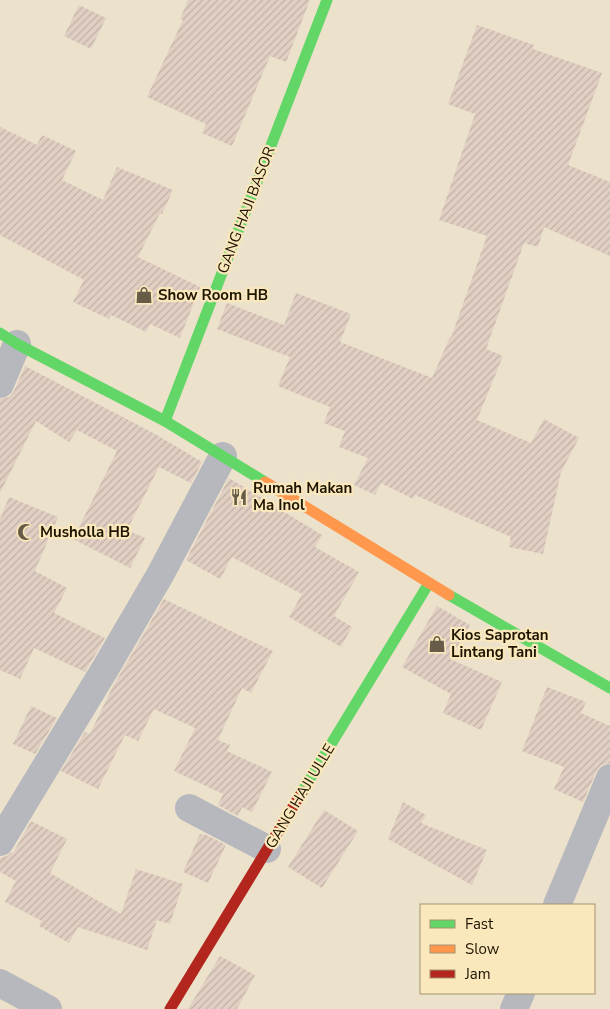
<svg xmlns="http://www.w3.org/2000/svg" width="610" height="1009" font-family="'Nunito Sans',sans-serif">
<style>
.building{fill:url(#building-hatch)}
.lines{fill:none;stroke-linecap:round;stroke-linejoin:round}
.street{stroke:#b6b8be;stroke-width:28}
.fast{stroke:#63d668;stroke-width:11}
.slow{stroke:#ff974d;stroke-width:11}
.jam{stroke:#b3261e;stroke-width:11}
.labels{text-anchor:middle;stroke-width:4.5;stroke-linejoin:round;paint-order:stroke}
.street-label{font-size:15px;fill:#1e1501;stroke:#fae7bc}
.poi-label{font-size:15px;font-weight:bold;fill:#1e1501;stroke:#fae7bc;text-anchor:start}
</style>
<defs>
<pattern id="building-hatch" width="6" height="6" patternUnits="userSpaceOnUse" patternTransform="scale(1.25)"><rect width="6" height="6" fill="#e1cfc3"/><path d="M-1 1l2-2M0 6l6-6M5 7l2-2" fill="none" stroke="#c1b1a6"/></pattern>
</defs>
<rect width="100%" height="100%" fill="#ece1ca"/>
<!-- building -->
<g class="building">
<path d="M188,0H310L286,62L270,56L232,146L202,133L206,124L147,97L183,20L180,19Z"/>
<path d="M79,5L106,18L91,49L64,36Z"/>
<path d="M477,25L534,45L533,49L602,73L568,165L610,182V256L544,227L538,247L524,243L486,349L503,356L477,420L531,443L544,419L579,438L561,472L543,554L509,547L511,537L415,495L413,499L381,483L375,495L354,485L368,458L339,447L345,431L324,423L330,407L278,386L290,357L217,329L227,303L284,325L296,293L351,314L340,342L432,378L450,337L451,338L487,236L439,220L475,114L448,104Z"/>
<path d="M0,127L37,145L42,135L76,151L62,180L103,200L117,167L173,190L162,214L160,213L138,257L200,287L180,338L150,324L146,332L111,315L109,319L73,302L84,280L0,235Z"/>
<path d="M25,366L157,435L202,462L191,483L159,467L127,530L145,538L130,568L73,539L117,451L77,430L69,442L36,421L0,493V399L9,397L14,391Z"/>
<path d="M229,478L322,535L315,547L359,572L334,616L352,627L341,647L289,617L302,594L232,557L220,579L186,560Z"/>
<path d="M9,497L58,517L35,571L67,588L54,613L105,638L85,672L34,648L20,679L0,670V519Z"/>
<path d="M164,599L273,651L251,693L242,688L218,740L230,745L227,751L272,772L252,812L242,807L238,816L218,805L223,794L174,771L195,728L154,709L138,741L125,735L98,789L61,771L85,732L90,734L112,688Z"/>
<path d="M437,606L470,625L450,659L502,682L481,730L443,713L451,694L402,667Z"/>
<path d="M547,687L586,702L581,713L610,726V763L601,765L596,772L583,802L554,789L564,767L522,751Z"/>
<path d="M31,706L57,718L35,754L13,744Z"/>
<path d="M403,802L426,815L421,823L487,850L472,885L388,839Z"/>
<path d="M324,810L358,831L322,888L288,867Z"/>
<path d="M31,821L67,839L50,873L121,914L136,869L183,884L170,924L157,920L147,950L78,927L69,943L39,926L42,921L5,902L16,881L0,872V858L7,856L11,852L13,853Z"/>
<path d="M200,834L203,835L204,834L226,845L208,883L183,872Z"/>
<path d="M220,956L255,975L237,1009H188Z"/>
</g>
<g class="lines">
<!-- street -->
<g class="street">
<path d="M0,384L17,344"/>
<path d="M189,808L267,849"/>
<path d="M0,842L105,669L160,575L223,456"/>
<path d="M557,905L610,778"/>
<path d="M0,983L48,1009"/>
<path d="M514,1009L521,993"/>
</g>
<!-- fast -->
<g class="fast">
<path d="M0,333L17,344L165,421L265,482"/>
<path d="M165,421L327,0"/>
<path d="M449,595L610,688"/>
<path d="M302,792L429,583"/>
</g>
<!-- slow -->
<path class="slow" d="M265,482L449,595"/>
<!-- jam -->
<path class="jam" d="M170,1009L302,792"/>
</g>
<!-- icons -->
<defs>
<g id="shop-bare" transform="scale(1.35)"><path d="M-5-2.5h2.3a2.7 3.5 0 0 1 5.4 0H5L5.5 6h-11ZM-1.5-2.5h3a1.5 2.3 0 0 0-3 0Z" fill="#665c47" stroke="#fae7bc" stroke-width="2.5" paint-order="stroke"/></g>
<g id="restaurant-bare" transform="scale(1.35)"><path d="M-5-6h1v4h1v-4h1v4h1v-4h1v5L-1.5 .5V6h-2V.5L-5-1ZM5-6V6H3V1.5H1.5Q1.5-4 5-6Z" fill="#665c47" stroke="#fae7bc" stroke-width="2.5" paint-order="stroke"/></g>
<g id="mosque-bare" transform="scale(1.35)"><path d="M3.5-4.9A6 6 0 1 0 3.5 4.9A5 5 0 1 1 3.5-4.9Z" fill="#665c47" stroke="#fae7bc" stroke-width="2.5" paint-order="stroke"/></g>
</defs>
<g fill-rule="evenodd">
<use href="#shop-bare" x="144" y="295"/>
<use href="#restaurant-bare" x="239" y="497"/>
<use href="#mosque-bare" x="26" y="532"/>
<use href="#shop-bare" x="437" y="644"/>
</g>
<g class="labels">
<!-- street labels -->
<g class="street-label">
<text transform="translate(246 210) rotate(-69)" y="5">GANG HAJI BASOR</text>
<text transform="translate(300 796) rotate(-59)" y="5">GANG HAJI ULLE</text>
</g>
<!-- poi labels -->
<g class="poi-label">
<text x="158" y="300">Show Room HB</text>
<text x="253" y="493">Rumah Makan<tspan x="253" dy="17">Ma Inol</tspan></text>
<text x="40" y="537">Musholla HB</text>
<text x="451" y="640">Kios Saprotan<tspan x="451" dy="17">Lintang Tani</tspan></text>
</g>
</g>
<!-- legend -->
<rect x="420" y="904" width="175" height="90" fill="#fae7bc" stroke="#a29371"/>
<rect x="430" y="920" width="25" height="8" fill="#63d668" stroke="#a29371"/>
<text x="465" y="929" font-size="15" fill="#1e1501">Fast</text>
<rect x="430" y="945" width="25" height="8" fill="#ff974d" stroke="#a29371"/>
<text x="465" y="954" font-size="15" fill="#1e1501">Slow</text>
<rect x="430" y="970" width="25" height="8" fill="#b3261e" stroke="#a29371"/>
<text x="465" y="979" font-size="15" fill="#1e1501">Jam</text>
</svg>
